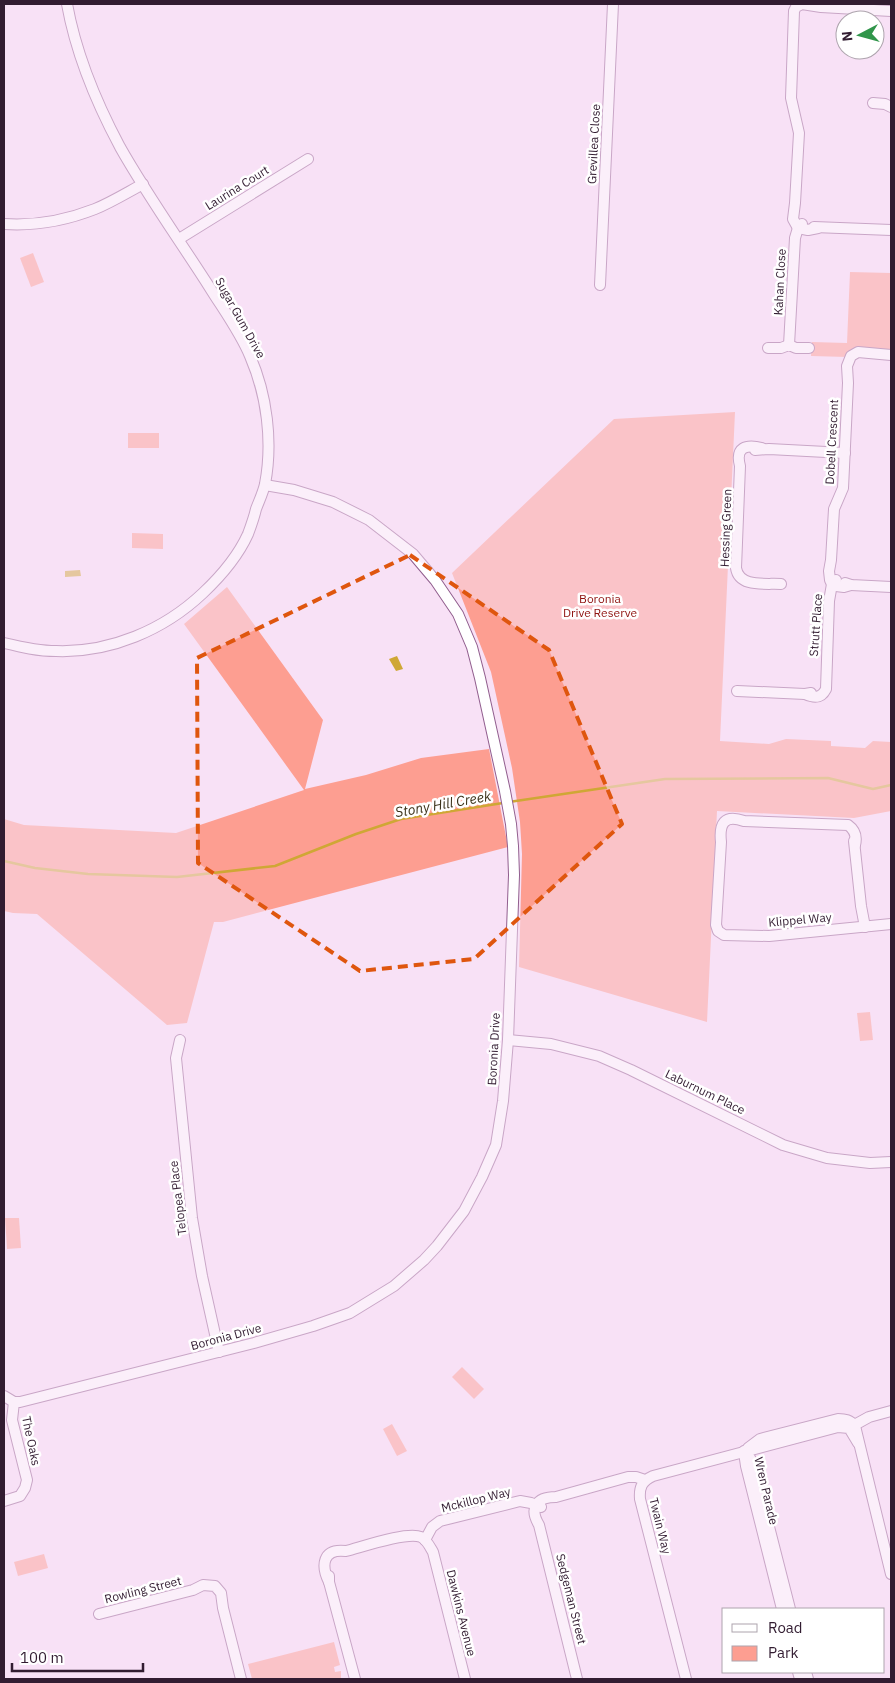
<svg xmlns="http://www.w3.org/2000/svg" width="895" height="1683" font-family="'IBM Plex Sans',sans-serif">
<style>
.green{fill:#fd9e91}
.water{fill:#cfa735}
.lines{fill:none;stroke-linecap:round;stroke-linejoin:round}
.stream{stroke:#cfa735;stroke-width:2.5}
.minor-casing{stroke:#915e8e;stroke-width:12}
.minor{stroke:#fff;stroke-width:10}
.marked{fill:none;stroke:#df560e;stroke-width:4;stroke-dasharray:10 6;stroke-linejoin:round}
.labels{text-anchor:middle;stroke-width:5;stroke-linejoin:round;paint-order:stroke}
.street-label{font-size:12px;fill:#321c31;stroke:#fff}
.park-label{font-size:12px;fill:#8f120f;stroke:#fff}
.water-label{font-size:14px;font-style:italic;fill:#3c331b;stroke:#fff}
</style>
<rect width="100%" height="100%" fill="#f8e1f6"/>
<!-- green -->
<g class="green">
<path d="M33,253L44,282L31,287L20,258Z"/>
<path d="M850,272L891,273V351L847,357L811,356L812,342L847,343Z"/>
<path d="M735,412L720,741L769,744L786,739L831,741V746L865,748L873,741L891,742V811L854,818L717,811L707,1022L519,967L522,854L520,822L512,768L491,672L452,573L614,419Z"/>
<rect x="128" y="433" width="31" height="15"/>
<path d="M132,533L163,534V549L132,548Z"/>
<path d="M227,587L323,720L305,789L366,775L421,758L489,749L508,847L223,922H214L187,1023L167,1025L37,914L13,913L4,911V819L24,825L176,833L304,790L184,624Z"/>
<path d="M870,1012L873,1040L860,1041L857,1013Z"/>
<path d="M5,1218H19L21,1248L7,1249Z"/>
<path d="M462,1367L484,1389L474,1399L452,1377Z"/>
<path d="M392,1424L407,1451L397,1456L383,1429Z"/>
<path d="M44,1554L48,1568L18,1576L14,1562Z"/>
<path d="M334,1642L340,1665L334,1667L335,1672L341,1671V1679H252L248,1664Z"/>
</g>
<!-- water -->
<g class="water">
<path d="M80,570L81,576L65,577V571Z"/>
<path d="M397,656L403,669L396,671L389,659Z"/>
</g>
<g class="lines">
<!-- stream -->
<g class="stream">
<path d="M509,802L665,779L828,778L873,789L891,785"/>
<path d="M4,861L35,868L88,874L177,877L275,866L356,834L401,819L503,803"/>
</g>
<!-- minor casing -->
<g class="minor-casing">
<g id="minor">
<path d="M873,103L885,104L891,107"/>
<path d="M4,224C34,226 67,220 95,209C112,202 128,192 143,184"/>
<path d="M814,227L891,230"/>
<path d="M818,228L808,230L798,228L793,219L795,203L799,133L791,98L794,11L796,7L802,4L821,7L891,11"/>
<path d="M179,239L308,159"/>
<path d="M600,285L613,4"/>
<path d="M789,345L795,238L798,228L802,224"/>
<path d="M768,348H781L789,345L796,348H809"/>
<path d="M762,448C746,444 735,447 740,466L736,568C739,588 766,583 781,584"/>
<path d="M755,450L769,449L845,453"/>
<path d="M845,583L851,585L891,587"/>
<path d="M851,585L844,587L836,586L832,584L830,580L829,571L831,560L834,509L843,488L848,383L847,366L851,356L858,352L891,355"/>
<path d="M4,643C21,647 38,651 56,651C110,653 164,630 203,593C220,577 238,556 248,534C251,526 254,518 256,509C259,501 263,493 265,484C273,442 267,395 250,356C240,332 223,309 210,288C180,241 147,195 120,147C96,102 76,54 67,4"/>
<path d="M737,691L805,694L811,693"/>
<path d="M805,694C814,698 821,699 826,689L829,601L832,584L836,580"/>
<path d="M854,841L861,906L865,927"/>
<path d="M855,845C857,837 855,830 848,825L744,821C724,814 719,824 721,842L716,925L718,931L724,935L769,936L891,924"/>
<path d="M180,1040L176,1058L192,1218L202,1276L219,1352"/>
<path d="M508,1040L551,1044L599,1056L631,1070L783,1145L827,1158L870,1163L891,1162"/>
<path d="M4,1396L14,1402H20L254,1343L313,1326L350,1313L394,1286L424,1260L437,1246L464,1211L482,1177L496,1145L503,1101L508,1040L514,875L513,846L511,824L505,791L480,678L472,647L458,614L435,580L413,554L369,520L333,502L294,490L265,485"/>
<path d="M849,1428L869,1417L891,1411"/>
<path d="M748,1448L760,1439L838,1419C845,1419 850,1420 855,1426L891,1574"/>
<path d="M744,1451L750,1458L753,1464L790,1609"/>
<path d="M744,1452L746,1466L782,1609"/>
<path d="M4,1501L20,1496L25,1488L27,1480L12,1420L14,1402"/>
<path d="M425,1540L432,1527L440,1521L520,1501L531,1503L541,1507"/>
<path d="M329,1576V1582L355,1679"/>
<path d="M329,1582C321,1566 322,1548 346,1551C362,1547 407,1531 421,1537C427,1540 430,1547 433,1552L465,1679"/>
<path d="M99,1614L193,1590L203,1585L215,1586L221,1593L223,1608L241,1679"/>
<path d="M798,1672L800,1679"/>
<path d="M806,1672L808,1679"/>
<path d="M577,1679L539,1525C529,1508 536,1497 556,1497L628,1477H636L645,1480"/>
<path d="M686,1679L640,1499C639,1487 642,1481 653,1476L838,1427L849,1428L858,1443"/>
</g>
</g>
<!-- minor -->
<use href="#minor" class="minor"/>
</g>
<!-- marked area -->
<path d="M0 0H895V1683H0ZM410,555L549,650L622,824L474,959L360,971L198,863L197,658Z" fill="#f8e1f6" fill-opacity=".55" fill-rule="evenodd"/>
<path class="marked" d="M410,555L549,650L622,824L474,959L360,971L198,863L197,658Z"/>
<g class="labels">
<!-- street labels -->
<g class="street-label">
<text transform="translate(594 144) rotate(-87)" y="4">Grevillea Close</text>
<text transform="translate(237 188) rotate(-32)" y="4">Laurina Court</text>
<text transform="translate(780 282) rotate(-87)" y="4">Kahan Close</text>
<text transform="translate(240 318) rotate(61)" y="4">Sugar Gum Drive</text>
<text transform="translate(832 442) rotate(-87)" y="4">Dobell Crescent</text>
<text transform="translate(726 528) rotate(-88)" y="4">Hessing Green</text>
<text transform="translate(816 625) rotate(-86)" y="4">Strutt Place</text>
<text transform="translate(800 920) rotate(-5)" y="4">Klippel Way</text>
<text transform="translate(494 1049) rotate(-87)" y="4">Boronia Drive</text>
<text transform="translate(705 1092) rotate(26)" y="4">Laburnum Place</text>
<text transform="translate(178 1198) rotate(-97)" y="4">Telopea Place</text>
<text transform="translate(226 1337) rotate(-15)" y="4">Boronia Drive</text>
<text transform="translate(31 1441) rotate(78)" y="4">The Oaks</text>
<text transform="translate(766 1491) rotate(77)" y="4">Wren Parade</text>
<text transform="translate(476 1500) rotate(-14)" y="4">Mckillop Way</text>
<text transform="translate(660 1526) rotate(76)" y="4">Twain Way</text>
<text transform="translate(143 1590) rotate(-14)" y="4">Rowling Street</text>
<text transform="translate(571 1599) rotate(76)" y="4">Sedgeman Street</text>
<text transform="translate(461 1613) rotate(76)" y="4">Dawkins Avenue</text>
</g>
<!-- park labels -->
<g class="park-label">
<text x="600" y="603">Boronia<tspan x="600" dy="14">Drive Reserve</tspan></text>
</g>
<!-- water labels -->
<g class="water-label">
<text transform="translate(443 804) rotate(-10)" y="5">Stony Hill Creek</text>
</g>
</g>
<!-- border -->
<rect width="895" height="1683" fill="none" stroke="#321c31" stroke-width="10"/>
<!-- legend -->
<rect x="722" y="1608" width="162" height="65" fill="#ffffff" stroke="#ada4ad"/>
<rect x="732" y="1624" width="25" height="8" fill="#ffffff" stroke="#ada4ad"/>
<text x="768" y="1633" font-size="15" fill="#321c31">Road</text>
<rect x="732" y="1646" width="25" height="15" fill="#fd9e91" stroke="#ada4ad"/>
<text x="768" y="1658" font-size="15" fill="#321c31">Park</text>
<!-- north arrow -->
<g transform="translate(860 35) rotate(264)"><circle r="24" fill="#ffffff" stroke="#ada4ad"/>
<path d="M0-4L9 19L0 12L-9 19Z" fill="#30954a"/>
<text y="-8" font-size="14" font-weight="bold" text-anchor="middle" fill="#321c31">N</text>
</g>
<!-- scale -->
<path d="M12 1663v8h131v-8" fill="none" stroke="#321c31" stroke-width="2.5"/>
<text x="20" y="1663" font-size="15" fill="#321c31" stroke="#ffffff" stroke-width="4" paint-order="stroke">100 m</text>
</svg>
